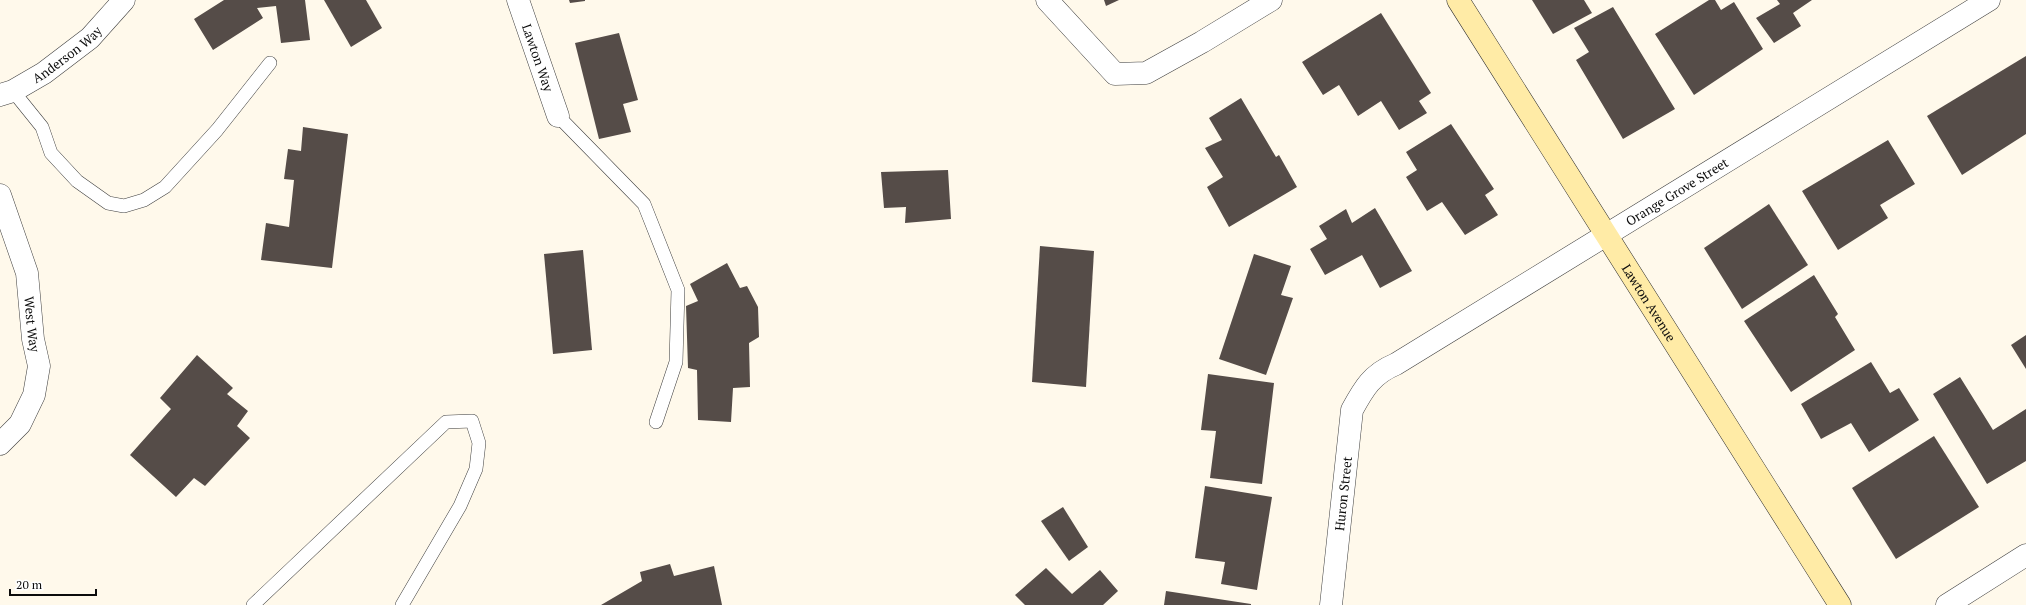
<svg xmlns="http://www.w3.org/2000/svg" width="2026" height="605" font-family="'PT Serif',serif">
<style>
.building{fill:#554c48}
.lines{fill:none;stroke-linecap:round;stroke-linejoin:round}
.lane-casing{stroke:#3f3f3f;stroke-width:14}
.street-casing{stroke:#3f3f3f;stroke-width:23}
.secondary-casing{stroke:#2e2e2e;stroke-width:23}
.lane{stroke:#fff;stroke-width:13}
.street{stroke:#fff;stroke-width:22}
.secondary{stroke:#ffeba6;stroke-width:22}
.labels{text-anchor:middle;stroke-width:4;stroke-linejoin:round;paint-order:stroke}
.street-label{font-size:13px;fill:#0c0c0c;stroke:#fff}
</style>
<rect width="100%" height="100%" fill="#fff9eb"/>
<!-- building -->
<g class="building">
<path d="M224,0H305L310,40L281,43L276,6L257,8L263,18L213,50L194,19Z"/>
<path d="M324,0H366L382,28L351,47Z"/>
<path d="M569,0H585V1L570,3Z"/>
<path d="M1104,0H1119L1106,6Z"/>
<path d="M1532,0H1584L1592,13L1553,34Z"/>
<path d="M1709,0H1715L1721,10L1734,2L1763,49L1694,95L1655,34Z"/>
<path d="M1777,0H1812L1793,13L1801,26L1774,43L1756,18L1780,4Z"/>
<path d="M1613,7L1675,109L1623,139L1576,60L1589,52L1574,28Z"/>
<path d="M1381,13L1431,93L1419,101L1427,113L1399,130L1381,101L1358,116L1339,85L1323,95L1302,62Z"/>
<path d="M619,33L638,100L623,104L631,132L599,139L575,43Z"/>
<path d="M2026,56V134L1962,175L1927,116Z"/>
<path d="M1241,98L1276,157L1279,155L1297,187L1229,227L1207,187L1223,177L1205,148L1222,140L1209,118Z"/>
<path d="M1451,124L1494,189L1485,195L1498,215L1465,235L1442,202L1427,211L1406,177L1417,170L1406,152Z"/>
<path d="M303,127L348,134L332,268L261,260L266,223L289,227L294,180L284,179L288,149L301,151Z"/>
<path d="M1888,140L1915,184L1880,205L1888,218L1838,250L1802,191Z"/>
<path d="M948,170L951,219L905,223L906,207L884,208L881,172Z"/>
<path d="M1769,204L1808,265L1742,309L1704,248Z"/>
<path d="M1375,208L1412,271L1380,288L1362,255L1325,275L1310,249L1327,239L1319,226L1346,209L1352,223Z"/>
<path d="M1040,246L1094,251L1086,387L1032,382Z"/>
<path d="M583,250L592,350L553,354L544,254Z"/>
<path d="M1254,254L1291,266L1281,295L1293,298L1266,375L1219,359Z"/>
<path d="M727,263L740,288L747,286L758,307L759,337L749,343L750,387L733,388L731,422L698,420L697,370L688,368L686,306L698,301L690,284Z"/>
<path d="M1814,275L1838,314L1835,317L1855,350L1791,392L1744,321Z"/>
<path d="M2026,335V369L2011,345Z"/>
<path d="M197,355L233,388L227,394L248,411L237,426L250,438L205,486L194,478L176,497L130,455L171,409L160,398Z"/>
<path d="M1871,362L1890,393L1899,388L1919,420L1869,452L1851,423L1821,439L1801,404Z"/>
<path d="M1208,374L1274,383L1262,484L1210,478L1216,431L1201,430Z"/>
<path d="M1960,377L1993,430L2026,409V461L1987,484L1933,394Z"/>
<path d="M1934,436L1979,507L1896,559L1852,488Z"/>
<path d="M1205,486L1272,497L1257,590L1221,584L1225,562L1195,558Z"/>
<path d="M1063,507L1088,547L1069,561L1041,521Z"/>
<path d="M670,564L674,576L714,566L722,605H601L642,581L640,572Z"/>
<path d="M1046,568L1072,594L1100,570L1118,591L1103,605H1025L1015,595Z"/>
<path d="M1166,591L1251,604V605H1164Z"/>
</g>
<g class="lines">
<!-- lane casing -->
<g class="lane-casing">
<g id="lane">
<path d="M13,91L42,127L51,153L77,181L108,203L124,206L144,200L165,187L217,130L270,63"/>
<path d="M558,116L644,204L678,290L676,362L656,422"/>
<path d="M253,605L446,422L472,421L479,443L476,469L460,506L402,605"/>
</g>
</g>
<!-- street casing -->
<g class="street-casing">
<g id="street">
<path id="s1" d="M518,0L558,116"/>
<path d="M1047,0L1115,74L1146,73L1202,42L1271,0"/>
<path id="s2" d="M0,95L13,91L44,73L90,38L124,0"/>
<path id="s3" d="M0,195L27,273L33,339L39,366L34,395L20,424L0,444"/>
<path id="s4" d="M1331,605L1352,410C1364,388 1372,374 1396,364L1989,0"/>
<path d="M1947,605L2026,555"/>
</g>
</g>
<!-- secondary casing -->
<g class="secondary-casing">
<g id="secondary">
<path id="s5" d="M1458,0L1840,605"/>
</g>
</g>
<!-- lane -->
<use href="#lane" class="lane"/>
<!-- street -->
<use href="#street" class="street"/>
<!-- secondary -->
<use href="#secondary" class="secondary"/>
</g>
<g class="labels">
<!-- street labels -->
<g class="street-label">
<text dy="5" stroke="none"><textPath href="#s2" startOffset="79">Anderson Way</textPath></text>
<text dy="5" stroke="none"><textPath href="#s1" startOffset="61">Lawton Way</textPath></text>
<text dy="5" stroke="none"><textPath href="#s4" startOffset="591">Orange Grove Street</textPath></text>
<text dy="5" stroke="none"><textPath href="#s5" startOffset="358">Lawton Avenue</textPath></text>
<text dy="5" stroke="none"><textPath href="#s3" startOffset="134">West Way</textPath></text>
<text dy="5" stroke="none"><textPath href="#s4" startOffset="112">Huron Street</textPath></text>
</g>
</g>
<!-- scale -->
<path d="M10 589v6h86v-6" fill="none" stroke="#0c0c0c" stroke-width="2"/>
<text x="16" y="589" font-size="12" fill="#0c0c0c" stroke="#ffffff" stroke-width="3" paint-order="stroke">20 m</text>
</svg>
